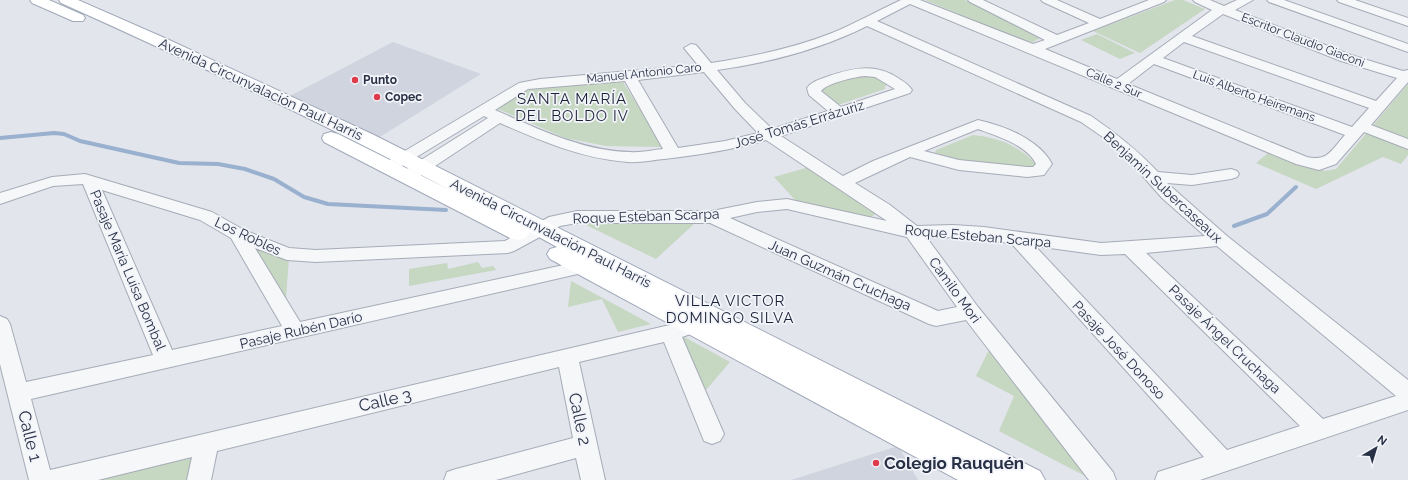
<svg xmlns="http://www.w3.org/2000/svg" width="1408" height="480" viewBox="0 0 1408 480" font-family="Raleway,sans-serif">
	<style>
		.built { fill: #d0d4de }
		.green { fill: #c6d7c2 }
		.lines { fill: none; stroke-linecap: round; stroke-linejoin: round }
		.stream { stroke: #99b1cf; stroke-width: 4 }
		.minor-casing { stroke: #a6abb7; stroke-width: 2 }
		.major-casing { stroke: #a0a9b9; stroke-width: 2 }
		.minor { fill: #f5f7f9; fill-rule: evenodd }
		.major { fill: #fff; fill-rule: evenodd }
		.poi-dot { fill: #dd3b4b; stroke: #f2f4f9; stroke-width: 1.5 }
		.labels { text-anchor: middle; stroke-width: 3.5; stroke-linejoin: round; paint-order: stroke }
		.far-street-label { font-size: 12px; fill: #283146; stroke: #f2f4f9 }
		.far-poi-label { font-size: 12px; font-weight: bold; fill: #283146; stroke: #f2f4f9; text-anchor: start }
		.street-label { font-size: 14px; fill: #283146; stroke: #f2f4f9 }
		.neighbourhood-label { font-size: 15px; letter-spacing: 1px; fill: #1a2237; stroke: #f2f4f9 }
		.near-street-label { font-size: 17px; fill: #283146; stroke: #f2f4f9 }
		.near-poi-label { font-size: 17px; font-weight: bold; fill: #283146; stroke: #f2f4f9; text-anchor: start }
	</style>
	<rect width="100%" height="100%" fill="#e2e5ec"/>
	<!-- built -->
	<g class="built">
		<path d="M393,42l88,32 -103,64 -90,-41z"/>
		<path d="M898,446l20,34h-127z"/>
	</g>
	<!-- green -->
	<g class="green">
		<path d="M925,0h40l77,37 -9,5 -12,-2z"/>
		<path d="M1175,0h8l22,9 -65,44 -47,-22z"/>
		<path d="M1097,34l38,19 -15,6 -39,-19z"/>
		<path d="M873,75l15,8 -3,4v2l-44,15h-5l-16,-14 3,-4 33,-10z"/>
		<path d="M621,79l43,68 -58,-1 -41,-8 -74,-32 31,-18z"/>
		<path d="M1408,84v57l-5,7 5,2v5l-7,9 -18,-7 -67,32 -60,-26 12,-10 57,18 11,-2z"/>
		<path d="M973,135c23,2 47,11 63,29l-9,5 -85,-10 -7,-5 1,-4z"/>
		<path d="M809,167l69,45 -7,5 -75,-16 -22,-24z"/>
		<path d="M695,223l-39,36 -72,-35z"/>
		<path d="M251,241l38,17 -3,40z"/>
		<path d="M478,262l4,6 11,-2 3,4 -87,16v-17l38,-6 1,6z"/>
		<path d="M571,281l80,43 -33,8 -16,-33 -34,8z"/>
		<path d="M679,334l51,28 -24,28z"/>
		<path d="M990,348l99,130 -90,-47 15,-35 -38,-20z"/>
		<path d="M194,455l-5,25h-98z"/>
	</g>
	<g class="lines">
		<!-- stream -->
		<g class="stream">
			<path d="M0,138l54,-5 10,1 16,7 99,22 39,1 27,5 29,10 30,18 24,7 118,6"/>
			<path d="M1234,226l33,-12 29,-27"/>
		</g>
		<!-- minor casing -->
		<g class="minor-casing">
			<g id="minor">
				<path d="M901,0h19l113,44 12,-4 -75,-38 -2,-2h15l74,35 32,-12 -46,-21 -2,-2h16l43,19 49,-19h17l-2,2 -119,47 72,30 95,-69 -17,-8 -2,-2h17l14,6 13,-6h16l-18,10 116,45 52,16 5,-1v12l-37,43 37,14v10l-44,-17 -28,32 -17,6 -23,-6 -386,-160 -33,17 214,95c25,17 46,34 67,56l34,3 39,-6 6,2 2,3 -2,3 -6,2 -39,6 -25,-2 60,53 181,144v30l-208,70h-45l3,-8 46,-15 -193,-214 -58,-6 -26,1 51,69 135,165 3,8h-27l-123,-160 -30,6 -7,-2 -219,-101h-133l-17,3 -46,25 -6,2 -192,9 -29,-2 -32,-12 45,74 282,-61 7,1 2,5 -2,5 -7,1 -551,126 19,71 641,-150 13,-6 7,3 3,5 -3,5 -29,10 42,97 -4,7 -8,3 -8,-3 -40,-99 -85,20 26,118h-24l-5,-22 -80,22h-52l3,-8 9,-3 117,-31 -14,-71 -342,84 -6,29h-24l5,-23 -94,23h-69l-29,-116v-48l7,3 3,5 16,58 127,-27 -70,-171 -30,2 -53,18v-11l52,-16 33,-3 127,38 32,18 45,18 27,2 189,-9 44,-24 28,-6h135l45,-9 30,-3 100,22 -121,-81c-33,10 -68,15 -102,19 -12,1 -24,4 -36,3 -45,-3 -87,-21 -128,-39l-86,57 -6,1 -6,-1 -2,-4 2,-4 86,-54 -4,-2 -89,54 -6,2 -6,-2 -2,-3 2,-3 136,-81 21,-4 158,-14 -14,-17 7,-4 5,1 15,18c40,-6 83,-15 121,-30 24,-10 45,-22 69,-33zM1223,14l118,47 56,17 -21,23 -184,-65zM867,26l214,96 29,20 16,15 36,41 43,38 -104,7 -117,-16 -31,-2 -36,1 -27,-21 -35,-22 55,-26 49,13 68,7 17,-2 8,-11c-13,-25 -48,-38 -74,-44l-105,41 -30,15 -62,-40 129,-43 2,-3c-3,-5 -9,-9 -14,-12 -23,-15 -45,-10 -69,-2 -8,3 -17,5 -22,12l2,7 19,16 -56,18 -27,-26 -28,-33c51,-7 104,-21 150,-44zM1184,42l185,66 -17,19 -189,-69zM1154,64l191,71c-13,14 -17,27 -38,22l-179,-73zM704,72l31,37 23,24 -33,8 -47,7 -40,-68zM865,76l10,1 20,12 -54,18 -20,-16c6,-8 34,-14 44,-15zM625,81l38,68c-11,1 -22,4 -33,3 -48,-1 -93,-24 -135,-42l33,-21zM978,129c19,7 49,16 58,35l-3,3h-6l-68,-7 -35,-9zM102,190l98,30 31,18 51,88 -110,24zM787,209l120,28 50,70 -19,4 -208,-93 27,-6zM1035,246l66,9 24,-1 175,172 -73,24zM1217,246l179,150 -73,23 -177,-166z"/>
				<path d="M1267,0h17l124,44v8l-139,-50z"/>
				<path d="M1337,0h18l53,18v8l-69,-24z"/>
			</g>
		</g>
		<!-- major casing -->
		<g class="major-casing">
			<g id="major">
				<path d="M30,0h19l34,15 2,3 -2,3h-10l-41,-18z"/>
				<path d="M59,0h19l89,39 207,96 666,336 5,9h-87l-408,-221 -3,-5 3,-5 7,-2 -29,-16 1,2 -3,5 -8,2 -8,-2 -186,-96 -2,-4 2,-4 7,-2 7,2 112,56c-127,-67 -258,-128 -389,-187z"/>
			</g>
		</g>
		<!-- minor -->
		<use href="#minor" class="minor"/>
		<!-- major -->
		<use href="#major" class="major"/>
	</g>
	<!-- markers -->
	<g class="poi-dot">
		<circle cx="355" cy="80" r="4"/>
		<circle cx="377" cy="97" r="4"/>
		<circle cx="876" cy="463" r="4"/>
	</g>
	<g class="labels">
		<!-- far-street labels -->
		<g class="far-street-label">
			<text transform="translate(1303 40) rotate(21)" y="4">Escritor Claudio Giaconi</text>
			<text transform="translate(644 73) rotate(-6)" y="4">Manuel Antonio Caro</text>
			<text transform="translate(1114 83) rotate(23)" y="4">Calle 2 Sur</text>
			<text transform="translate(1254 96) rotate(20)" y="4">Luis Alberto Heiremans</text>
		</g>
		<!-- far-poi labels -->
		<g class="far-poi-label">
			<text x="363" y="84">Punto</text>
			<text x="385" y="101">Copec</text>
		</g>
		<!-- street labels -->
		<g class="street-label">
			<text transform="translate(261 89) rotate(25)" y="5">Avenida Circunvalación Paul Harris</text>
			<text transform="translate(799 124) rotate(-17)" y="5">José Tomás Errázuriz</text>
			<text transform="translate(1163 187) rotate(43)" y="5">Benjamín Subercaseaux</text>
			<text transform="translate(646 216) rotate(-2)" y="5">Roque Esteban Scarpa</text>
			<text transform="translate(551 233) rotate(27)" y="5">Avenida Circunvalación Paul Harris</text>
			<text transform="translate(248 236) rotate(25)" y="5">Los Robles</text>
			<text transform="translate(978 236) rotate(5)" y="5">Roque Esteban Scarpa</text>
			<text transform="translate(128 270) rotate(67)" y="5">Pasaje María Luísa Bombal</text>
			<text transform="translate(840 275) rotate(24)" y="5">Juan Guzmán Cruchaga</text>
			<text transform="translate(955 290) rotate(54)" y="5">Camilo Mori</text>
			<text transform="translate(301 330) rotate(-13)" y="5">Pasaje Rubén Darío</text>
			<text transform="translate(1225 339) rotate(44)" y="5">Pasaje Ángel Cruchaga</text>
			<text transform="translate(1119 350) rotate(47)" y="5">Pasaje José Donoso</text>
		</g>
		<!-- neighbourhood labels -->
		<g class="neighbourhood-label">
			<text x="572" y="104">SANTA MARÍA<tspan x="572" dy="17">DEL BOLDO IV</tspan></text>
			<text x="730" y="306">VILLA VICTOR<tspan x="730" dy="17">DOMINGO SILVA</tspan></text>
		</g>
		<!-- near-street labels -->
		<g class="near-street-label">
			<text transform="translate(385 400) rotate(-13)" y="6">Calle 3</text>
			<text transform="translate(580 419) rotate(78)" y="6">Calle 2</text>
			<text transform="translate(30 436) rotate(76)" y="6">Calle 1</text>
		</g>
		<!-- near-poi labels -->
		<g class="near-poi-label">
			<text x="884" y="469">Colegio Rauquén</text>
		</g>
	</g>
	<!-- north arrow -->
	<g transform="translate(1376 448) rotate(38)" stroke="#f2f4f9" stroke-width="3" paint-order="stroke">
	<path d="M0-3L7 15L0 10L-7 15Z" fill="#283146"/>
	<text y="-6" font-size="11" font-weight="bold" text-anchor="middle" fill="#283146">N</text>
	</g>
</svg>
